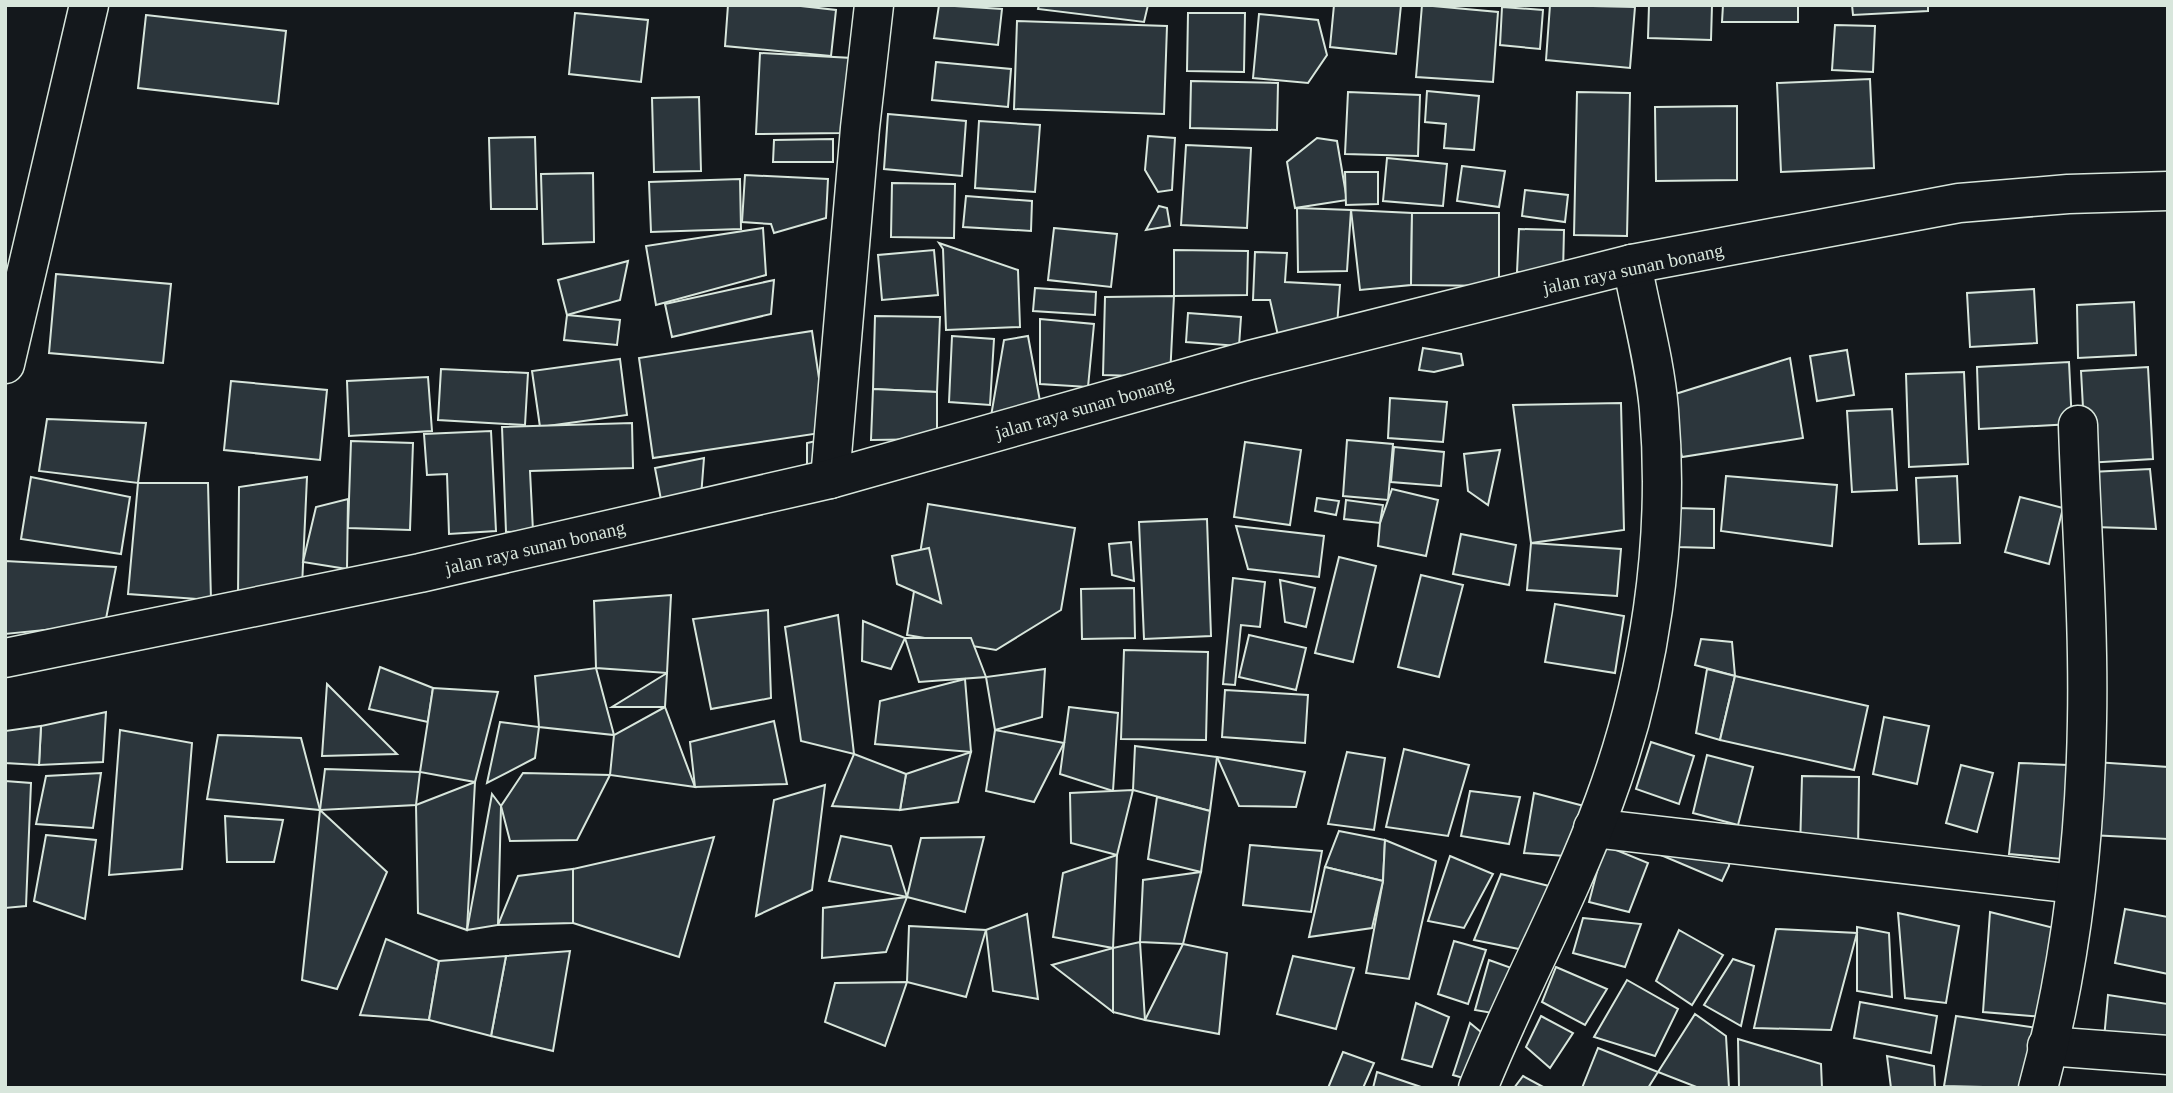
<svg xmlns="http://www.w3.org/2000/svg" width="2173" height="1093" viewBox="0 0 2173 1093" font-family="Georgia,serif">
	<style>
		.building { fill: #2c363c; stroke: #d8e6dc; stroke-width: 2 }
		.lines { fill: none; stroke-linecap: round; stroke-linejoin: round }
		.minor-casing { stroke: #d8e6dc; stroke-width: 41 }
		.major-casing { stroke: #d8e6dc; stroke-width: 41 }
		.minor { stroke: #14181c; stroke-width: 38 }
		.major { stroke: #14181c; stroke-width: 38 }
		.labels { text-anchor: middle; stroke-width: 5; stroke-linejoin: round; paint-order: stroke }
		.street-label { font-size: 19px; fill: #d8e6dc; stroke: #14181c }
	</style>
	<rect width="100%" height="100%" fill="#14181c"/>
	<!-- building -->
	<g class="building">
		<path d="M728,5h64l44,5 -5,46 -106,-10z"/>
		<path d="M939,5l63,4 -4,36 -64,-7z"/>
		<path d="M1039,5h109l-4,17 -106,-13z"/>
		<path d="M1334,5h67l-5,49 -66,-7z"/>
		<path d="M1422,5l76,7 -5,70 -77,-5z"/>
		<path d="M1550,5l85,2 -5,61 -84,-8z"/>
		<path d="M1649,5h63l-1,35 -63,-2z"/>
		<path d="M1723,5h75v17h-76z"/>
		<path d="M1852,5h76v6l-75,4z"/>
		<path d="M1502,7l41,3 -3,39 -40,-4z"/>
		<path d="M575,13l73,7 -7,62 -72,-8z"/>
		<path d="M1188,13h57l-1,59 -57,-1z"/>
		<path d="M1259,14l59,6 9,35 -19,28 -55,-5z"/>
		<path d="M146,15l140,16 -8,73 -140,-16z"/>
		<path d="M1017,21l150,5 -3,88 -150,-5z"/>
		<path d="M1835,25l40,1 -2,46 -41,-2z"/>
		<path d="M760,53l92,5 -11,75 -85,1z"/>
		<path d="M936,62l75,7 -3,38 -76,-7z"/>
		<path d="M1870,79l4,89 -93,4 -4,-89z"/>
		<path d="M1191,81l87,2 -1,47 -87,-2z"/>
		<path d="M1427,91l52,5 -5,54 -30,-2 2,-24 -21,-2z"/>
		<path d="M1348,92l72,3 -2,61 -73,-2z"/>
		<path d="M1577,92l53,1 -3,143 -53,-1z"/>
		<path d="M699,97l2,74 -47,1 -2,-74z"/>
		<path d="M1737,106v74l-81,1 -1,-74z"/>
		<path d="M888,114l78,7 -4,55 -78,-7z"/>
		<path d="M979,121l61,4 -5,67 -60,-4z"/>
		<path d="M1148,136l27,2 -3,52 -14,2 -13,-22z"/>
		<path d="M535,137l2,72h-46l-2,-71z"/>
		<path d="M1317,138l20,3 10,59 -52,8 -8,-46z"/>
		<path d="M833,139v23h-60l1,-22z"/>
		<path d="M1186,145l65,3 -4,80 -66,-3z"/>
		<path d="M1387,158l60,6 -4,42 -60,-5z"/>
		<path d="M1462,166l43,5 -6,36 -42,-6z"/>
		<path d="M1345,172h33v32l-32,1z"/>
		<path d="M593,173l1,69 -51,2 -2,-70z"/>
		<path d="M745,175l83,4 -2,39 -52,15 -3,-9 -29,-2z"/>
		<path d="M740,179l1,50 -90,3 -2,-50z"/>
		<path d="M892,183l63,1 -1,54 -63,-1z"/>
		<path d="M1525,190l43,5 -3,27 -43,-6z"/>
		<path d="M966,196l66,5 -1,30 -68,-4z"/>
		<path d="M1159,206l8,2 3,18 -24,4z"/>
		<path d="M1297,208l54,2 -4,61 -49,1z"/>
		<path d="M1351,210l61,3 -1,72 -51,5z"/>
		<path d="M1412,213h87v73l-88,-1z"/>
		<path d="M763,228l3,47 -110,30 -10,-59z"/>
		<path d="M1054,228l63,6 -6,53 -63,-7z"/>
		<path d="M1519,229l45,1 -1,43 -46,-1z"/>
		<path d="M939,243l79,27 2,57 -74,3 -3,-81z"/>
		<path d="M934,250l4,45 -56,5 -4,-45z"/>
		<path d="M1174,250l74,1 -1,44 -73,1z"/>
		<path d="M1255,252l32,1 -2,29 55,3 -3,41 -58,14 -9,-40h-17z"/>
		<path d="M628,261l-8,39 -53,15 -9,-35z"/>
		<path d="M56,274l115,10 -8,79 -114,-10z"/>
		<path d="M774,280l-3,34 -99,23 -7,-33z"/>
		<path d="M1035,288l61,4 -1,23 -62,-4z"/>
		<path d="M2034,289l3,54 -67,4 -3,-54z"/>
		<path d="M1174,296l-4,81 -67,-2 2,-78z"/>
		<path d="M2134,302l2,53 -58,3 -1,-53z"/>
		<path d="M1188,313l53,4 -2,29 -53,-4z"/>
		<path d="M567,315l53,5 -3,25 -53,-5z"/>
		<path d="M875,316l65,1 -3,75 -64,-3z"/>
		<path d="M1040,319l54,5 -6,63 -48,-3z"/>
		<path d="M812,331l15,101 -174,26 -14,-100z"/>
		<path d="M952,336l42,3 -4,66 -41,-3z"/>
		<path d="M1028,336l14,76 -52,10 14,-82z"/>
		<path d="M1423,348l38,6 2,11 -29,7 -15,-2z"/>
		<path d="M1847,350l7,45 -37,6 -7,-45z"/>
		<path d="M1790,358l13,80 -121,19 -13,-61z"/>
		<path d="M620,359l7,56 -87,12 -8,-56z"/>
		<path d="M2069,362l3,62 -93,5 -2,-62z"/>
		<path d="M2148,367l5,92 -67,4 -5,-92z"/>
		<path d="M441,369l87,4 -3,52 -87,-5z"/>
		<path d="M1964,372l4,92 -59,3 -3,-93z"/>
		<path d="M428,377l4,54 -83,5 -2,-55z"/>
		<path d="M231,381l96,9 -7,70 -96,-10z"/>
		<path d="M873,389l64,3v47l-66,1z"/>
		<path d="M1390,398l57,4 -4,40 -55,-4z"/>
		<path d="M1621,403l3,127 -93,13 -18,-138z"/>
		<path d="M1892,409l5,81 -45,2 -5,-81z"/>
		<path d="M47,419l99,4 -8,60 -99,-12z"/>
		<path d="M632,423l1,45 -103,3 3,60 -27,1 -4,-105z"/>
		<path d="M491,431l5,100 -47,3 -2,-60 -20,1 -3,-41z"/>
		<path d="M825,439l-18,38v-34z"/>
		<path d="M1347,440l46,4 -5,56 -45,-4z"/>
		<path d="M351,441l62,2 -3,87 -62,-2z"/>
		<path d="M1245,442l56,8 -11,75 -56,-8z"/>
		<path d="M1394,447l50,5 -3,34 -50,-4z"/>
		<path d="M1500,450l-12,55 -20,-14 -4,-37z"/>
		<path d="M704,458l-3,39 -39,8 -7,-37z"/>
		<path d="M2150,469l6,60 -62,-2 -3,-55z"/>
		<path d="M1726,476l111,9 -5,61 -111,-15z"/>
		<path d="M1957,476l3,67 -41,1 -3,-66z"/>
		<path d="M31,477l99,20 -9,57 -100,-15z"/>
		<path d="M307,477l-5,110 -64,10 1,-110z"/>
		<path d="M138,483h70l3,117 -83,-6z"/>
		<path d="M1392,489l46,11 -12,56 -48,-10 2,-23z"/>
		<path d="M2020,497l43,11 -14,56 -44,-12z"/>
		<path d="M1317,498l22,3 -3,14 -21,-4z"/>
		<path d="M348,499l-1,70 -44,-7 13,-55z"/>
		<path d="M1346,500l37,5 -3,18 -36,-4z"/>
		<path d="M928,504l147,24 -14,82 -65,40 -89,-15z"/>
		<path d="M1677,508l37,1v39l-38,-1z"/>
		<path d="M1207,519l4,117 -67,3 -5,-117z"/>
		<path d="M1236,526l88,10 -5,41 -71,-8z"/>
		<path d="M1461,534l55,11 -7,40 -56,-11z"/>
		<path d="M1131,542l3,39 -22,-6 -3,-31z"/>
		<path d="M1531,543l90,6 -4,47 -90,-6z"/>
		<path d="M929,548l12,55 -44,-19 -5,-28z"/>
		<path d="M1339,557l37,9 -23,96 -38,-9z"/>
		<path d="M5,561l111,6 -11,57 -100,10z"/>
		<path d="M1421,575l42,10 -24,92 -41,-10z"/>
		<path d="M1233,578l32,4 -5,45 -19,-2 -6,60 -12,-1z"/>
		<path d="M1280,580l35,8 -9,39 -21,-5z"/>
		<path d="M1134,588l1,50 -53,1 -1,-50z"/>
		<path d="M671,595l-4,78 -71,-5 -2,-67z"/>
		<path d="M1555,604l69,12 -9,57 -70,-11z"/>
		<path d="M768,610l3,88 -60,11 -18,-90z"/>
		<path d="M838,615l16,139 -53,-13 -16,-114z"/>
		<path d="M863,621l42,17 -14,31 -29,-8z"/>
		<path d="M1249,635l57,13 -10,42 -57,-13z"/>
		<path d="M905,638h66l15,39 -67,5z"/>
		<path d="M1701,639l31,3 3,34 -40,-11z"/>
		<path d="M1124,650l84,2 -2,88 -85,-1z"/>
		<path d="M380,667l53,21 -5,34 -59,-13z"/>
		<path d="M596,668l18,67 -75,-8 -4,-51z"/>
		<path d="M1045,669l-3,48 -47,13 -9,-53z"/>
		<path d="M1707,669l28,7 -15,64 -24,-7z"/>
		<path d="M667,673l-2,34h-53z"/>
		<path d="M1735,676l133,30 -14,64 -134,-30z"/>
		<path d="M965,679l6,73 -96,-8 5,-43z"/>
		<path d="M327,684l70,70 -75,2z"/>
		<path d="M433,688l65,4 -23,90 -55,-10z"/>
		<path d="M1225,690l83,5 -3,48 -83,-6z"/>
		<path d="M665,707l30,80 -85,-12 4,-40z"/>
		<path d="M1069,707l49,6 -5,78 -53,-17z"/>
		<path d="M106,712l-3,50 -64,3 2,-39z"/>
		<path d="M1884,717l45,9 -12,58 -44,-10z"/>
		<path d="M774,721l13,63 -92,3 -5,-45z"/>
		<path d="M500,722l39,5 -4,31 -48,25z"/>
		<path d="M41,726l-2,39 -34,-2v-32z"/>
		<path d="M120,730l72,13 -10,126 -73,6z"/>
		<path d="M995,730l69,13 -30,59 -48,-11z"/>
		<path d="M218,735l83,3 19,72 -113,-11z"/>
		<path d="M1651,742l43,14 -15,48 -43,-15z"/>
		<path d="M1135,746l82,11 -7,54 -77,-21z"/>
		<path d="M1404,749l65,16 -21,71 -62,-9z"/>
		<path d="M971,752l-13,50 -58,8 6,-36z"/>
		<path d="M1347,752l38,6 -11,72 -46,-6z"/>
		<path d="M854,754l52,20 -6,36 -68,-4z"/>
		<path d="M1707,755l46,12 -15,58 -45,-12z"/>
		<path d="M1217,757l88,15 -9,35 -57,-1z"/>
		<path d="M2095,762l73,5v72l-78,-4z"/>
		<path d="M2019,763l49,2 -6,94 -53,-5z"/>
		<path d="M1961,765l32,8 -16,59 -31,-9z"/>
		<path d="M325,769l95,3 -4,33 -96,5z"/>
		<path d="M101,773l-8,55 -57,-4 10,-48z"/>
		<path d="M523,773l87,2 -33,65 -67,1 -9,-35z"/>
		<path d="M1802,776l57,1 -1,75 -58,-2z"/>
		<path d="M5,781l26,2 -5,123 -21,2z"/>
		<path d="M475,782l-8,148 -49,-17 -2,-108z"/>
		<path d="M825,785l-13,105 -56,26 18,-116z"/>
		<path d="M1133,790l-16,65 -46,-12 -1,-50z"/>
		<path d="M1470,791l50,6 -11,47 -48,-8z"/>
		<path d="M1534,793l50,13 -19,50 -41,-3z"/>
		<path d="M492,794l9,12 -3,119 -31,5z"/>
		<path d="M1157,797l53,14 -9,61 -53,-13z"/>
		<path d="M320,810l67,62 -50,117 -35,-9z"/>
		<path d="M225,816l58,4 -9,42h-47z"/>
		<path d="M1339,831l46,9 -2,41 -58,-14z"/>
		<path d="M46,835l50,5 -11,79 -51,-18z"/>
		<path d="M841,836l50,10 16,51 -78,-16z"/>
		<path d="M714,837l-35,120 -106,-34v-54z"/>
		<path d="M984,837l-19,75 -58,-15 14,-59z"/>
		<path d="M1385,840l51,21 -27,118 -43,-6 17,-92z"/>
		<path d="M1250,845l72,6 -11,61 -68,-7z"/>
		<path d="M1604,845l44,18 -19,49 -40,-10z"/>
		<path d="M1642,847l88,8 -1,11 -7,15z"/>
		<path d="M1117,855l-4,93 -60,-11 10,-64z"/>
		<path d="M1450,856l43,18 -29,54 -36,-7z"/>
		<path d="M1325,867l58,14 -11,47 -63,9z"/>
		<path d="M573,869v54l-75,2 20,-49z"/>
		<path d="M1201,872l-18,72 -43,-2 3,-62z"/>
		<path d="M1501,874l52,13 -29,63 -50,-10z"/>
		<path d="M907,897l-21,55 -64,6 1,-50z"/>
		<path d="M2125,909l43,8v57l-53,-11z"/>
		<path d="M1990,912l68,17 -15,88 -60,-5z"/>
		<path d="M1898,913l61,13 -13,77 -41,-5z"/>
		<path d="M1027,914l11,85 -45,-8 -7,-61z"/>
		<path d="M1583,918l58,6 -16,43 -52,-14z"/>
		<path d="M909,926l77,4 -20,67 -59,-15z"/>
		<path d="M1857,927l32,6 3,64 -35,-6z"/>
		<path d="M1776,929l81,4 -26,97 -77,-2z"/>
		<path d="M1679,930l44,25 -31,50 -36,-24z"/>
		<path d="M386,939l53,22 -10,59 -69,-5z"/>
		<path d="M1454,941l32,9 -18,54 -30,-10z"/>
		<path d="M1140,942l5,78 -32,-8v-64z"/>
		<path d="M1183,944l44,9 -8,81 -74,-14z"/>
		<path d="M1113,948v64l-61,-47z"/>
		<path d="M570,951l-17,100 -62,-15 15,-80z"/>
		<path d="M506,956l-15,80 -62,-16 10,-59z"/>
		<path d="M1293,956l61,12 -18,61 -59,-15z"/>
		<path d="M1733,959l21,7 -13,60 -37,-21z"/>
		<path d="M1489,960l28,10 -19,44 -23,-4z"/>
		<path d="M1556,967l51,22 -22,36 -43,-23z"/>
		<path d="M1627,980l51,29 -23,47 -61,-19z"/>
		<path d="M907,982l-22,64 -60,-24 10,-39z"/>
		<path d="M2108,995l60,9v40l-64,-5z"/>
		<path d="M1860,1002l77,14 -6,37 -77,-15z"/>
		<path d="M1416,1003l33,14 -17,50 -30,-8z"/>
		<path d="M1695,1014l31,22 3,52h-30l-41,-16z"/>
		<path d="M1541,1016l32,17 -23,35 -24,-21z"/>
		<path d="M1956,1016l82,12 -15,60 -79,-2z"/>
		<path d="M1470,1023l17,14 -17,43 -17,-5z"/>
		<path d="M1738,1039l83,25 1,24h-83z"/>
		<path d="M1598,1048l60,24 -10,16h-66z"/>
		<path d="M1343,1052l31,11 -11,25h-35z"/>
		<path d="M1887,1056l47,10 1,22h-44z"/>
		<path d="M1377,1072l47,16h-51z"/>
		<path d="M1523,1076l22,12h-31z"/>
	</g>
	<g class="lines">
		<!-- minor casing -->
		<g class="minor-casing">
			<g id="minor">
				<path d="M5,364l84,-359"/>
				<path d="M830,479l30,-351 14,-123"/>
				<path d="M1593,828l482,56"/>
				<path d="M2047,1046l121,9"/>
				<path d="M1478,1088c39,-97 90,-189 126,-286 46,-124 66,-260 55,-392 -4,-48 -18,-98 -27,-146"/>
				<path d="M2038,1088c32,-118 47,-244 49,-367 2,-98 -6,-198 -9,-296"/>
			</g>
		</g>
		<!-- major casing -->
		<g class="major-casing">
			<path id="major" d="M5,658l415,-85 410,-94 420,-119 382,-96 327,-61 109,-9 100,-3"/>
		</g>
		<!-- minor -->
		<use href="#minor" class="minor"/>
		<!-- major -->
		<use href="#major" class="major"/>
	</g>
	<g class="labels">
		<!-- street labels -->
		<g class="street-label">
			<text transform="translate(1633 268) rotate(-12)" y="7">jalan raya sunan bonang</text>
			<text transform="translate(1084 407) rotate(-16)" y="7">jalan raya sunan bonang</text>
			<text transform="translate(535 547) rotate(-13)" y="7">jalan raya sunan bonang</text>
		</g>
	</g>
	<!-- border -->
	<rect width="2173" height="1093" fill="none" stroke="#d8e6dc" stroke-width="14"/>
</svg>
